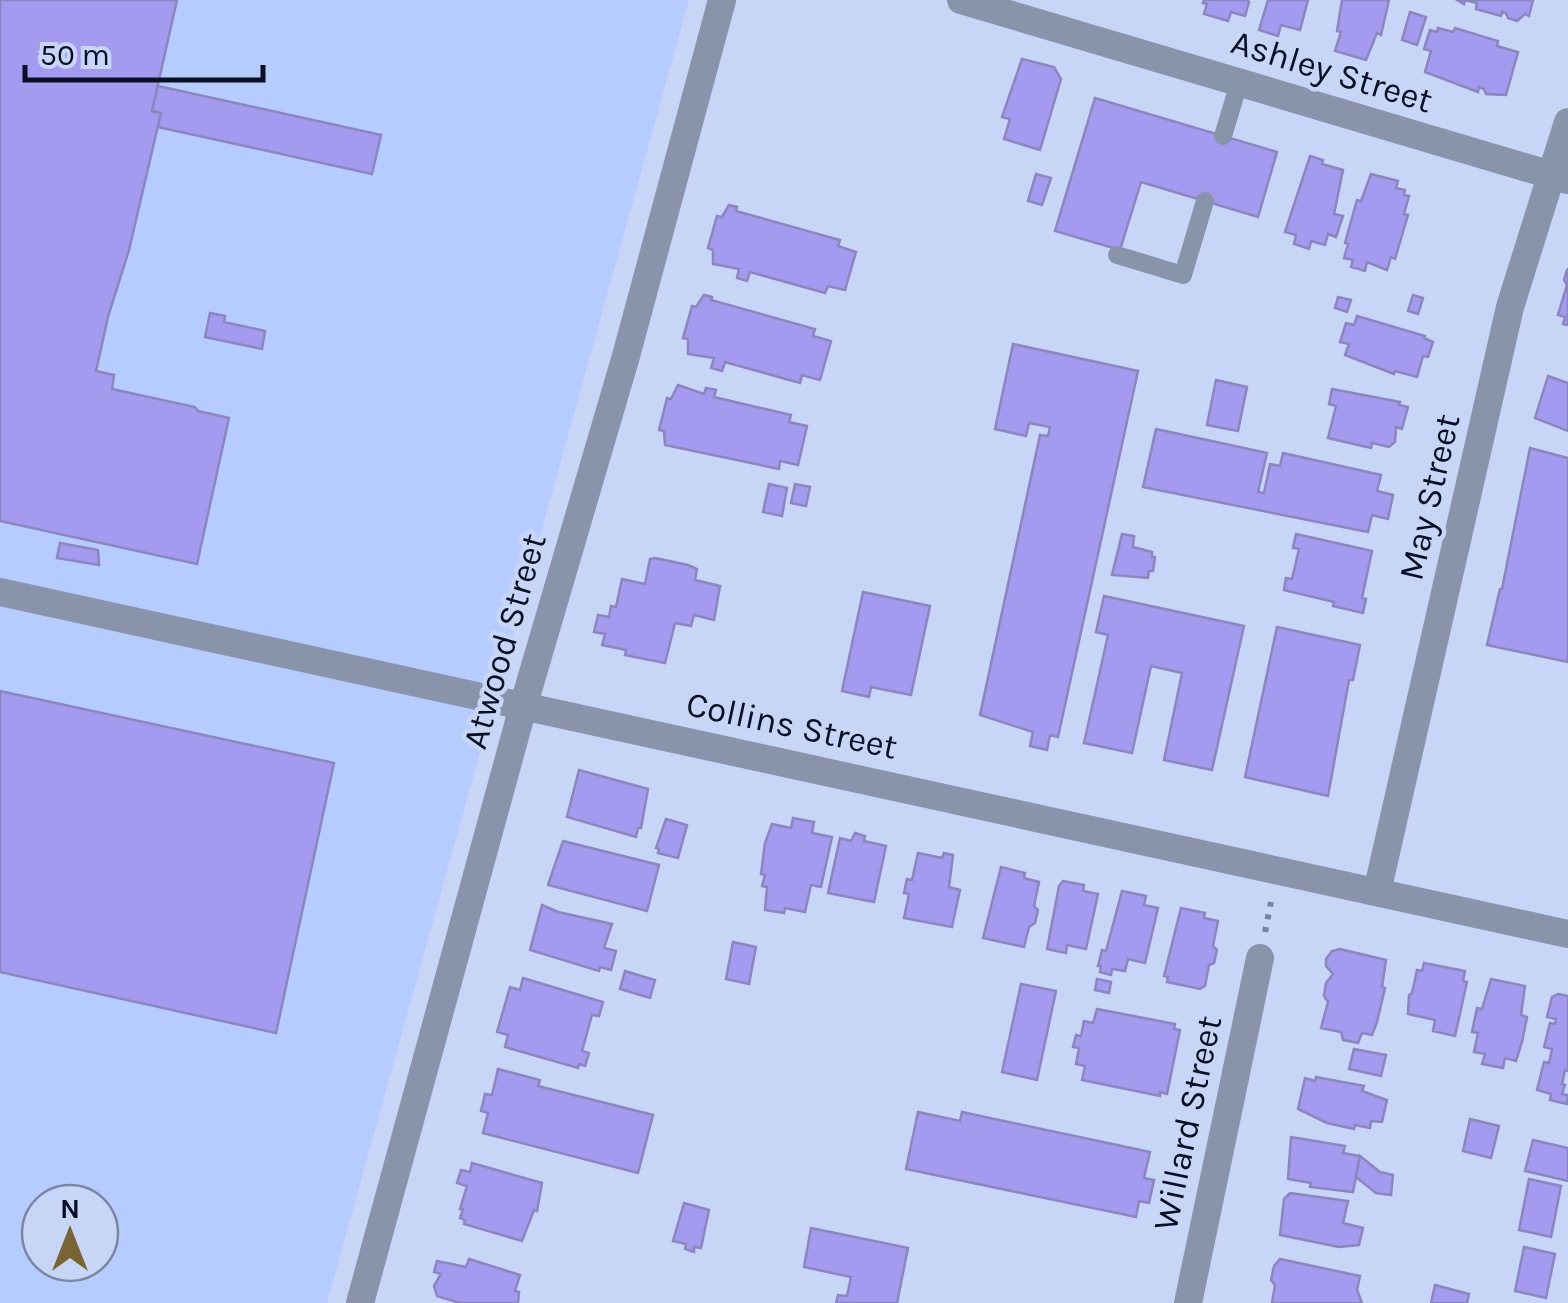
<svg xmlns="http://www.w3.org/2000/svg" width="1568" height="1303" viewBox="0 0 1568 1303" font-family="Karla,sans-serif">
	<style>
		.built { fill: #b7ccfe; fill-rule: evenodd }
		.building { fill: #a49bf0; stroke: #8b86be; stroke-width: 2.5 }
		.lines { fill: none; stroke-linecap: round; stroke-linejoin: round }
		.path { stroke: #77829e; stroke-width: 6; stroke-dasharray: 5 8; stroke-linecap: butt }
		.service { stroke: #8993aa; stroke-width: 18 }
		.minor { stroke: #8993aa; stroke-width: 28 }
		.tertiary { stroke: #8993aa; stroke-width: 28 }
		.labels { text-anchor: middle; stroke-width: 9; stroke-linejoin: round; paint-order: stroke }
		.street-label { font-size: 35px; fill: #091023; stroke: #c7d5f7 }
	</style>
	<rect width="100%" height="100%" fill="#c7d5f7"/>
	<!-- built -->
	<path class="built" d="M0,0h689l-362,1303h-327zM40,1203h60v60h-60z"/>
	<!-- building -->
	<g class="building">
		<path d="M0,0h177l-25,111 9,2 -32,137 -21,67 -12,54 18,4 -2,14 83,18 3,4 31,7 -32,146 -197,-43z"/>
		<path d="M1204,0h43l2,2 -4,14 -14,-4 -3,9 -24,-7 3,-10 -4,-1z"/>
		<path d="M1268,0h40l-8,30 -19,-5 -3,11 -19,-6z"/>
		<path d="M1342,0h47l-8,35 -4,-2 -11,27 -31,-9 6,-19 -4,-1z"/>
		<path d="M1457,0h76l-4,16 -4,-2 -8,7 -9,-3 -2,-5 -4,-1 -1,4 -25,-7 1,-6 -12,-3 -1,4z"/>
		<path d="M1410,12l16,5 -9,28 -15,-5z"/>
		<path d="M1438,28l15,4 2,-4 43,13 -1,5 21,6 -12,43 -20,-1 -2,-5 -5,-2 -1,5 -53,-20 6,-21 -7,-2 6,-19 7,2z"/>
		<path d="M1022,59l32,8 7,12 -21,71 -36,-11 6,-20 -8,-2z"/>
		<path d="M158,86l223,49 -9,39 -214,-47 3,-14 -9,-2z"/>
		<path d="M1095,98l182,54 -19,65 -117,-35 -21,68 -65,-19z"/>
		<path d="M1310,156l13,4 -1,4 21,6 -9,44 9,2 -7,21 -8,-3 -3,11 -14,-4 -2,8 -15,-5 2,-9 -11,-3z"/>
		<path d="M1036,174l15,4 -9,27 -14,-4z"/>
		<path d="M1371,174l27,7 -2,7 9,2 -1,5 5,1 -5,18 4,1 -13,44 -4,-2 -4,13 -20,-8 -2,9 -14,-4 2,-7 -9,-2 4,-14 -3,-1 12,-43 4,1z"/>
		<path d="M729,205l8,2 -1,4 104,29 -2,6 18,6 -11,38 -17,-4 -3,7 -75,-21 -3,9 -10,-3 2,-9 -26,-5v-14l-5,-2 9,-32 5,1z"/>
		<path d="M1567,270l1,-1v56l-5,-1 2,-7 -7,-2 9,-30 -3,-5z"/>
		<path d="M704,295l8,2 -1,3 104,29 -2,7 18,5 -11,39 -18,-5 -2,8 -75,-21 -3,9 -11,-3 3,-10 -26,-4v-15l-5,-1 9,-32 4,1z"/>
		<path d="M1413,295l10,3 -5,16 -10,-3z"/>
		<path d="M1338,297l13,3 -4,12 -12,-4z"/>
		<path d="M210,313l15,3 -1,6 41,9 -3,18 -57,-12z"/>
		<path d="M1357,316l68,20 -1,2 9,4 -5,15 -5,-1 -6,21 -22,-6 -1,3 -49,-19 4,-11 -9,-2 6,-19 8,2z"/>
		<path d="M1013,344l125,27 -80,366 -8,-2 -3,15 -17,-4 3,-14 -53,-17 60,-280 8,1 2,-9 -21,-4 -3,13 -31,-7z"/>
		<path d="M1548,376l20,7v48l-33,-13z"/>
		<path d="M1216,380l31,7 -9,44 -31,-6z"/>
		<path d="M678,385l26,9 2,-6 10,2 -2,7 77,18 -2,7 18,4 -9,39 -18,-4 -1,8 -114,-24 -1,-14 -5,-1 8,-32 4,1z"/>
		<path d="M1332,389l68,13 -1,3 9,2 -6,22 -6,-2 -1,15 -6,5 -17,-4 -1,5 -43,-10 8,-32 -7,-2z"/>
		<path d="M1156,429l111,24 -9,39 6,1 6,-29 10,2 3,-13 98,22 -4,16 16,4 -5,24 -16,-4 -4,17 -225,-45z"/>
		<path d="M1530,448l38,10v204l-81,-17 13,-56h2z"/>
		<path d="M769,484l18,4 -5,28 -19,-4z"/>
		<path d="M795,484l15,3 -4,19 -15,-3z"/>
		<path d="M1122,534l12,2 -1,11 19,5v5h3l-2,14h-4l-1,7 -36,-3z"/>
		<path d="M1296,534l76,17 -10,47 4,1 -3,14 -30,-7 1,-4 -50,-12 2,-12 6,1 7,-30 -6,-1z"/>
		<path d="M60,543l38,7 1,15 -42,-7z"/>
		<path d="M655,558l33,7 9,4 -2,11 25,6 -6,34 -20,-5 -3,11 -16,-3 -10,40 -40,-8 1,-5 -24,-5 3,-11 -11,-2 4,-17 11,2 2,-11 5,1 6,-28 23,5 5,-25z"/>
		<path d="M863,592l67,14 -19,89 -40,-8 -2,10 -27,-6z"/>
		<path d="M1104,596l140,30 -32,144 -48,-10 18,-87 -31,-7 -19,87 -48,-10 24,-108 -12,-3z"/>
		<path d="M1277,627l83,18 -7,35h-4l-21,116 -83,-19z"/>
		<path d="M0,691l334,72 -58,270 -276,-61z"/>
		<path d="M579,770l69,19 -7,39h-3l-2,9 -69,-20z"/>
		<path d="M793,818l21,4 -2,11 20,4 -11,50 -10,-2 -6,27 -20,-4 -1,5 -19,-3 2,-23 -5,-1 3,-11 -4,-1 4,-31 7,-19 19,4z"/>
		<path d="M666,819l21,6 -9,33 -20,-5 1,-4 -3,-1z"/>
		<path d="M855,833l10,3 -1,5 22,5 -12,56 -46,-9 12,-55 11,3z"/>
		<path d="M563,841l96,24 -12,46 -99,-26z"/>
		<path d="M918,853l24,5 2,-5 9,2 -4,32 11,3 -8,37 -48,-9 5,-24 -5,-1 3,-14 5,1z"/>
		<path d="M1001,867l24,6 -1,5 15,4 -5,24 4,4 -3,13 -6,4 -5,20 -41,-9z"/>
		<path d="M1063,881l21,4 -1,6 15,3 -12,55 -19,-4 -1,8 -19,-4 12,-63z"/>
		<path d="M1122,891l24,5 -2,9 14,3 -13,55 -17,-4 -3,12 -13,-2 -1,6 -11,-3 1,-6h-3l4,-16 4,1z"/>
		<path d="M542,905l16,7 54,12 -8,24 12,3 -5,19 -11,-3 -1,4 -69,-21z"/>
		<path d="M1181,908l24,5 -1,5 14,3 -5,25 4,4 -3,13 -5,2 -4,21 -5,3 -33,-7 1,-5 -4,-1z"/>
		<path d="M733,942l23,5 -7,37 -23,-5z"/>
		<path d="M1340,949l46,11 -4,27 3,1 -8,34 -5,13 -10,-2 -4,10 -15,-3 -2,-8 -20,-4 7,-26 -4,-6 2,-13 7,-9 -7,-8v-7l6,-8z"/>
		<path d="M1424,963l41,8 -2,10 4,1 -12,54 -22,-5 2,-11 -27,-6 1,-19 3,-2 5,-23 5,1z"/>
		<path d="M625,971l30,9 -5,18 -30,-9z"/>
		<path d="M523,978l80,24 -4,14 -7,-1 -10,36 7,2 -4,13 -6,-2 -1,4 -73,-21 3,-12 -11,-3 13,-45 10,3z"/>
		<path d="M1097,979l14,3 -2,11 -14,-3z"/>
		<path d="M1491,979l34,7 -4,29 6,2 -5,25 -6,19 -11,-3 -2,10 -21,-4 3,-10 -11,-2 4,-19 -6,-1 5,-24 5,1z"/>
		<path d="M1021,984l35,7 -19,89 -35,-8z"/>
		<path d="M1558,994l10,2v75l-3,-1 -3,14 3,1 -3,9 6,1 -1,9 -17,-4 1,-6 -14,-4 7,-28 5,1 3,-14 -8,-2 6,-24 5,1 1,-5 -9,-2 5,-20z"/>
		<path d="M1097,1009l78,15 -1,5 6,1 -13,64 -7,-2v4l-78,-16 3,-14 -9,-2 3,-16 -6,-1 3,-12 5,1 3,-15 9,2z"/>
		<path d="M1354,1049l32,6 -5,21 -32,-7z"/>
		<path d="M498,1069l42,11 -2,6 115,29 -15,58 -155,-40 5,-20 -7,-2 4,-17 7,1z"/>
		<path d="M1316,1077l48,9 -2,5 25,9 -5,22 -11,-1 -1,7 -15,-3 -1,4 -27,-6 -29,-14 7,-31 10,3z"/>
		<path d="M918,1112l42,9 2,-9 188,40 -6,26 10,2 -5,23 -10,-2 -3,16 -230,-48z"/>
		<path d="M1470,1119l29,7 -8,32 -28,-7z"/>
		<path d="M1291,1137l54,9 -2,7 17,3 -7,36 -43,-5 1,-4 -23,-4z"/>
		<path d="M1533,1140l35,8v33l-43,-10z"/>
		<path d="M1360,1156l20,16 13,3 -2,20 -15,-2 -20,-16z"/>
		<path d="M472,1163l70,20 -5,28 -3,-1 -12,31 -58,-17 1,-4 -5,-2 3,-9h-3l7,-23 -10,-3 4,-13 9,2z"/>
		<path d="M1529,1179l32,7 -10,51 -32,-7z"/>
		<path d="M1290,1193l58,8 -5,22 20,5 -4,17 -20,2 -59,-12 4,-36z"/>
		<path d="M684,1203l25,7 -8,38 -7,-1v5l-9,-3 1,-5 -13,-3z"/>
		<path d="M811,1228l97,20 -11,55h-61l2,-8 9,1 4,-19 -47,-10z"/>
		<path d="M1524,1247l31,7 -9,44 -31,-7z"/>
		<path d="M469,1259l51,16 -5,16 4,1 -1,11h-58l-23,-7 -3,-10 7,-12 -7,-2 3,-11 29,6z"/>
		<path d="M1280,1259l80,17 -3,14 5,13h-90l3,-18 -4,-5 3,-14z"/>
		<path d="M1435,1285l34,9 -2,9h-36z"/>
	</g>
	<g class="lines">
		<!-- path -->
		<path class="path" d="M1265,932l6,-30"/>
		<!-- service -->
		<g class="service">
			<path d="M1223,136l16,-53"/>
			<path d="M1117,255l66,20 22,-74"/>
		</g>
		<!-- minor -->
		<g class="minor">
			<path d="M961,0l607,180"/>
			<path d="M1377,892l133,-585 58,-185"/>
			<path d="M360,1303l163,-596 103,-351 96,-356"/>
			<path d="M1188,1303l72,-345"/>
		</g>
		<!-- tertiary -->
		<path class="tertiary" d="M0,592l1568,342"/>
	</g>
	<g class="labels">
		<!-- street labels -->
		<g class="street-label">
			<text transform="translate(1332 71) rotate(17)" y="12">Ashley Street</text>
			<text transform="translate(1429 497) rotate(-77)" y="12">May Street</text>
			<text transform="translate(504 641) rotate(-74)" y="12">Atwood Street</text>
			<text transform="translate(792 725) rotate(12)" y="12">Collins Street</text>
			<text transform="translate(1187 1123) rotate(-78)" y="12">Willard Street</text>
		</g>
	</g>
	<!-- north arrow -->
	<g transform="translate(70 1233)"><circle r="48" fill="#c7d5f7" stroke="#7b86a2" stroke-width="2.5"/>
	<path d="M0-8L18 38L0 25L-18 38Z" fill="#796534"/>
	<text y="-15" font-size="28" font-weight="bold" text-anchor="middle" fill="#091023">N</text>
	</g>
	<!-- scale -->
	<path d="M25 65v15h238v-15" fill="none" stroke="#091023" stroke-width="5"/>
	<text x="40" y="65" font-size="30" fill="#091023" stroke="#c7d5f7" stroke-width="8" paint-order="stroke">50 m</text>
</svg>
